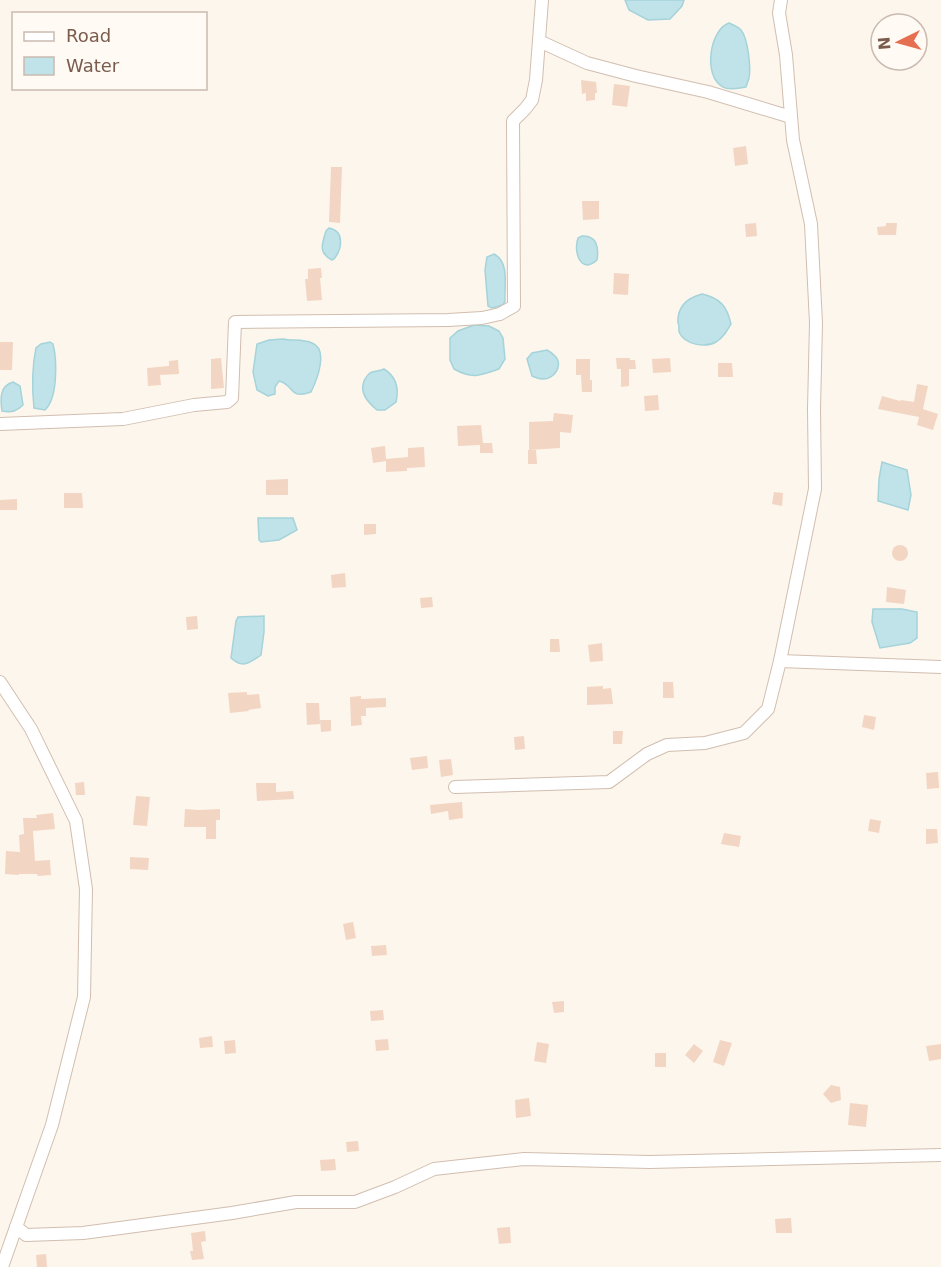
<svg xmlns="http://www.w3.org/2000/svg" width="941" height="1267" viewBox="0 0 941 1267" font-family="'DejaVu Sans',sans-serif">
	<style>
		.water { fill: #bfe3e8; stroke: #a5d3da; stroke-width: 1.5 }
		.building { fill: #f3d5c3 }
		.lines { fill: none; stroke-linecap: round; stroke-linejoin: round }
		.minor-casing { stroke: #d1beb0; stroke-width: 14 }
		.minor { stroke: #fff; stroke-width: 12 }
	</style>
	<rect width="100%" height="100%" fill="#fdf6ec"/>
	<!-- water -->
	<g class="water">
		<path d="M625,0h59l-2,6 -12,13 -22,1 -19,-10z"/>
		<path d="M729,23c5,2 9,4 12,7 7,8 10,38 8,48 -1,3 -2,6 -3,9 -7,1 -17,4 -23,0 -20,-10 -14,-57 6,-64z"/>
		<path d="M329,228c16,3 13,21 5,31l-2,1c-14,-7 -10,-16 -6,-29z"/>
		<path d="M582,236c15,-1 17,12 15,24 -16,15 -24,-8 -19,-22z"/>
		<path d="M494,254c16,8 10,32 11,47l-2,4 -11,3 -4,-2 -3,-36 2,-13z"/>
		<path d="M702,294c18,4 25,12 29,30 -4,7 -8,14 -15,18 -11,6 -31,3 -37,-10 0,-1 0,-8 -1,-9 -1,-17 9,-25 24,-29z"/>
		<path d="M474,325l15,1 10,5 4,7 2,21 -6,10c-19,7 -27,10 -45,0l-4,-9v-22l8,-7z"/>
		<path d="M283,339c9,2 20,0 29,4 17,6 5,37 -1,49 -23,8 -16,-7 -32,-11l-4,6v7l-7,2 -11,-6 -4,-18 4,-28 12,-4z"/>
		<path d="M50,342l3,2c4,16 5,54 -8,66l-11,-2c-2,-19 -2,-41 2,-60l5,-4z"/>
		<path d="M547,350c2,1 6,4 8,6 9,9 -1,24 -13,23 -4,0 -7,-2 -10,-3l-5,-17 5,-6z"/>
		<path d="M384,369c13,8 15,20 12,33l-11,8h-8c-8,-7 -18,-16 -13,-29 1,-2 3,-6 6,-8 3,-2 10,-2 14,-4z"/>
		<path d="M13,382l7,4 3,19c-6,6 -11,8 -21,6 -2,-13 -2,-25 11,-29z"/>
		<path d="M882,462l25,8 4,25 -3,15 -30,-9 1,-22z"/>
		<path d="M258,518h35l4,12 -18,10 -18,2 -2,-2z"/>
		<path d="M873,609h29l15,3v26l-7,5 -30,5 -8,-26z"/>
		<path d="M264,616v16l-3,23c-12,8 -18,14 -30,3l5,-37 2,-4z"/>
	</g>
	<!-- building -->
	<g class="building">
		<path d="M581,80l15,2 1,11h-2v7l-9,1v-8l-4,1z"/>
		<path d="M614,84l16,2 -3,21 -15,-2z"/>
		<path d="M746,146l2,18 -13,2 -2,-18z"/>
		<path d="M331,167h11l-2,56 -11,-1z"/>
		<path d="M582,201h17v18l-16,1z"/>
		<path d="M756,223l1,13 -11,1 -1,-13z"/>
		<path d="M886,223h11l-1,12h-18l-1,-8 9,-1z"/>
		<path d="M321,268l1,10h-2l2,22 -15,1 -2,-22h3v-10z"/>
		<path d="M614,273l15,1 -1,21 -15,-1z"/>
		<path d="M0,342h13l-1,28h-12z"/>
		<path d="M221,358l3,30 -13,1v-30z"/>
		<path d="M616,358h14v2h5l1,9h-7v17l-8,1v-18h-4z"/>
		<path d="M670,358l1,14 -18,1 -1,-14z"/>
		<path d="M576,359h14v21h2v12h-10l-1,-17h-5z"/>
		<path d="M178,360l1,14 -19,1 1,10 -13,1 -1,-18 22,-2v-5z"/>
		<path d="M718,363h14l1,14h-15z"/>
		<path d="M917,384l11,2 -5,23 15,5 -5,16 -16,-5 2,-8 -41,-8 4,-13 18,5 1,-1 13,2z"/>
		<path d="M658,395l1,15 -14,1 -1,-15z"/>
		<path d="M554,413l19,2 -2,18 -11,-1v16l-31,2v-28l24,-1z"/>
		<path d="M481,425l2,18h9l1,10h-13v-8l-22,1 -1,-20z"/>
		<path d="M385,446l1,13 22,-2v-9l16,-1 1,20 -18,1v3l-21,1v-11l-13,2 -2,-15z"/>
		<path d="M528,450h8l1,14h-9z"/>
		<path d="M288,479v16h-22v-15z"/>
		<path d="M774,492l9,1 -1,13 -10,-2z"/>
		<path d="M64,493h18l1,15h-19z"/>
		<path d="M17,499v11h-17v-10z"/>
		<path d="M364,524h12v10l-12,1z"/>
		<circle cx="900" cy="553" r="8"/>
		<path d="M345,573l1,14 -14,1 -1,-13z"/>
		<path d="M887,587l19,3 -2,14 -18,-2z"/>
		<path d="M432,597l1,10 -12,1 -1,-10z"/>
		<path d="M197,616l1,13 -11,1 -1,-13z"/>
		<path d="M550,639h9l1,13h-10z"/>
		<path d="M602,643l1,18 -13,1 -2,-17z"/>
		<path d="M663,682h10l1,16h-11z"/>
		<path d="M603,686v3l8,-1 2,16 -26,1v-18z"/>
		<path d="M247,692v3l12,-1 2,14 -13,2 1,1 -19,2 -2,-20z"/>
		<path d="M361,696v3l25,-1v9l-20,1v8h-5l1,9 -11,1 -1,-29z"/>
		<path d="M306,703h13l1,21 -13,1z"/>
		<path d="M864,715l12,2 -2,13 -12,-3z"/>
		<path d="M320,720h11v11l-10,1z"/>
		<path d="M613,731h10l-1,13h-9z"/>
		<path d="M524,736l1,13 -10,1 -1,-13z"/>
		<path d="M427,756l1,12 -16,2 -2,-12z"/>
		<path d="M451,759l2,16 -12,2 -2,-17z"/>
		<path d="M938,772l1,16 -12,1 -1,-16z"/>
		<path d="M84,782l1,13h-9l-1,-12z"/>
		<path d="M256,783h20v9l17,-1 1,8 -37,2z"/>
		<path d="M136,796l14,1 -3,29 -14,-1z"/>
		<path d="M462,802l1,16 -14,2 -1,-9 -17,3 -1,-9z"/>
		<path d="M185,809l14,1 21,-1v11h-4v19h-10v-12h-22z"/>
		<path d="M53,813l2,16 -22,2 2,30 15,-1 1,15 -13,1 -1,-2h-18v1l-14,-1 1,-23 14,1 -1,-17 5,-1 -1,-16h14l-1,-3z"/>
		<path d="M870,819l11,2 -2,12 -11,-2z"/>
		<path d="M926,829h11l1,14 -12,1z"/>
		<path d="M724,833l17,3 -2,11 -18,-3z"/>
		<path d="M130,857l19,1 -1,12 -18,-1z"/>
		<path d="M353,922l3,16 -10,2 -3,-16z"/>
		<path d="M386,945l1,10 -15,1 -1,-10z"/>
		<path d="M564,1001v11l-10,1 -2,-11z"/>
		<path d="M383,1010l1,10 -13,1 -1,-10z"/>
		<path d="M212,1036l1,11 -13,1 -1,-10z"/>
		<path d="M388,1039l1,11 -13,1 -1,-11z"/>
		<path d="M235,1040l1,13 -11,1 -1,-13z"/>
		<path d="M720,1040l12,3 -8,23 -11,-4z"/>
		<path d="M537,1042l12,2 -3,19 -12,-2z"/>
		<path d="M694,1044l9,7 -9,12 -9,-8z"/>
		<path d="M941,1044v15l-12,2 -3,-15z"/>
		<rect x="655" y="1053" width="11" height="14"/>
		<path d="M831,1085l9,2 1,13 -10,3 -8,-9z"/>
		<path d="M529,1098l2,18 -15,2 -1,-18z"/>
		<path d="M850,1103l18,2 -2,22 -18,-2z"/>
		<path d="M358,1141l1,10 -12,1 -1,-10z"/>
		<path d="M335,1159l1,11 -15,1 -1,-11z"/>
		<path d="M791,1218l1,15h-16l-1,-14z"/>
		<path d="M510,1227l1,16 -12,1 -2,-16z"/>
		<path d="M205,1231l1,10 -5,1 3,17 -12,1 -2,-9h3l-2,-18z"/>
		<path d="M46,1254l1,13h-10l-1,-12z"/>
	</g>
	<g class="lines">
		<!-- minor casing -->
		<g class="minor-casing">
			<g id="minor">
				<path d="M539,41l48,22 49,13 72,16 83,25"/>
				<path d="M0,424l123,-5 71,-14 33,-3 5,-4 3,-76 213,-2 34,-2 18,-4 14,-8 -1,-185 12,-12 7,-9 4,-20 6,-80"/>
				<path d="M780,661l161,6"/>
				<path d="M0,682l31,47 45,92 10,68 -2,108 -32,128 -50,142"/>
				<path d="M455,787l154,-5 38,-28 20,-9 38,-2 39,-10 24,-24 12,-48 35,-172 -1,-80 2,-86 -5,-99 -18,-84 -7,-85 -7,-42 2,-13"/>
				<path d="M16,1227l10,8 57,-2 149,-20 64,-11h59l40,-15 39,-18 90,-10 126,3 291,-7"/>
			</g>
		</g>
		<!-- minor -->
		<use href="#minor" class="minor"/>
	</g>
	<!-- legend -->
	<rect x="12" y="12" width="195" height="78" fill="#fffaf3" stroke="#cabbb1" stroke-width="1.5"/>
	<rect x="24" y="32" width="30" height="9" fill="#ffffff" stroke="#cabbb1" stroke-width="1.5"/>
	<text x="66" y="42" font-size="18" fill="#7a5c4d">Road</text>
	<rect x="24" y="57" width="30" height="18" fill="#bfe3e8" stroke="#cabbb1" stroke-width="1.5"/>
	<text x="66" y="72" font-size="18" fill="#7a5c4d">Water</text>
	<!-- north arrow -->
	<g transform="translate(899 42) rotate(265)"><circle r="28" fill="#fffaf3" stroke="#cabbb1" stroke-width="1.5"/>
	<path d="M0-4.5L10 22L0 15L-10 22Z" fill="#e76f51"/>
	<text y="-9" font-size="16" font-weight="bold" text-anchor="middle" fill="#7a5c4d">N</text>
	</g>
</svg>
